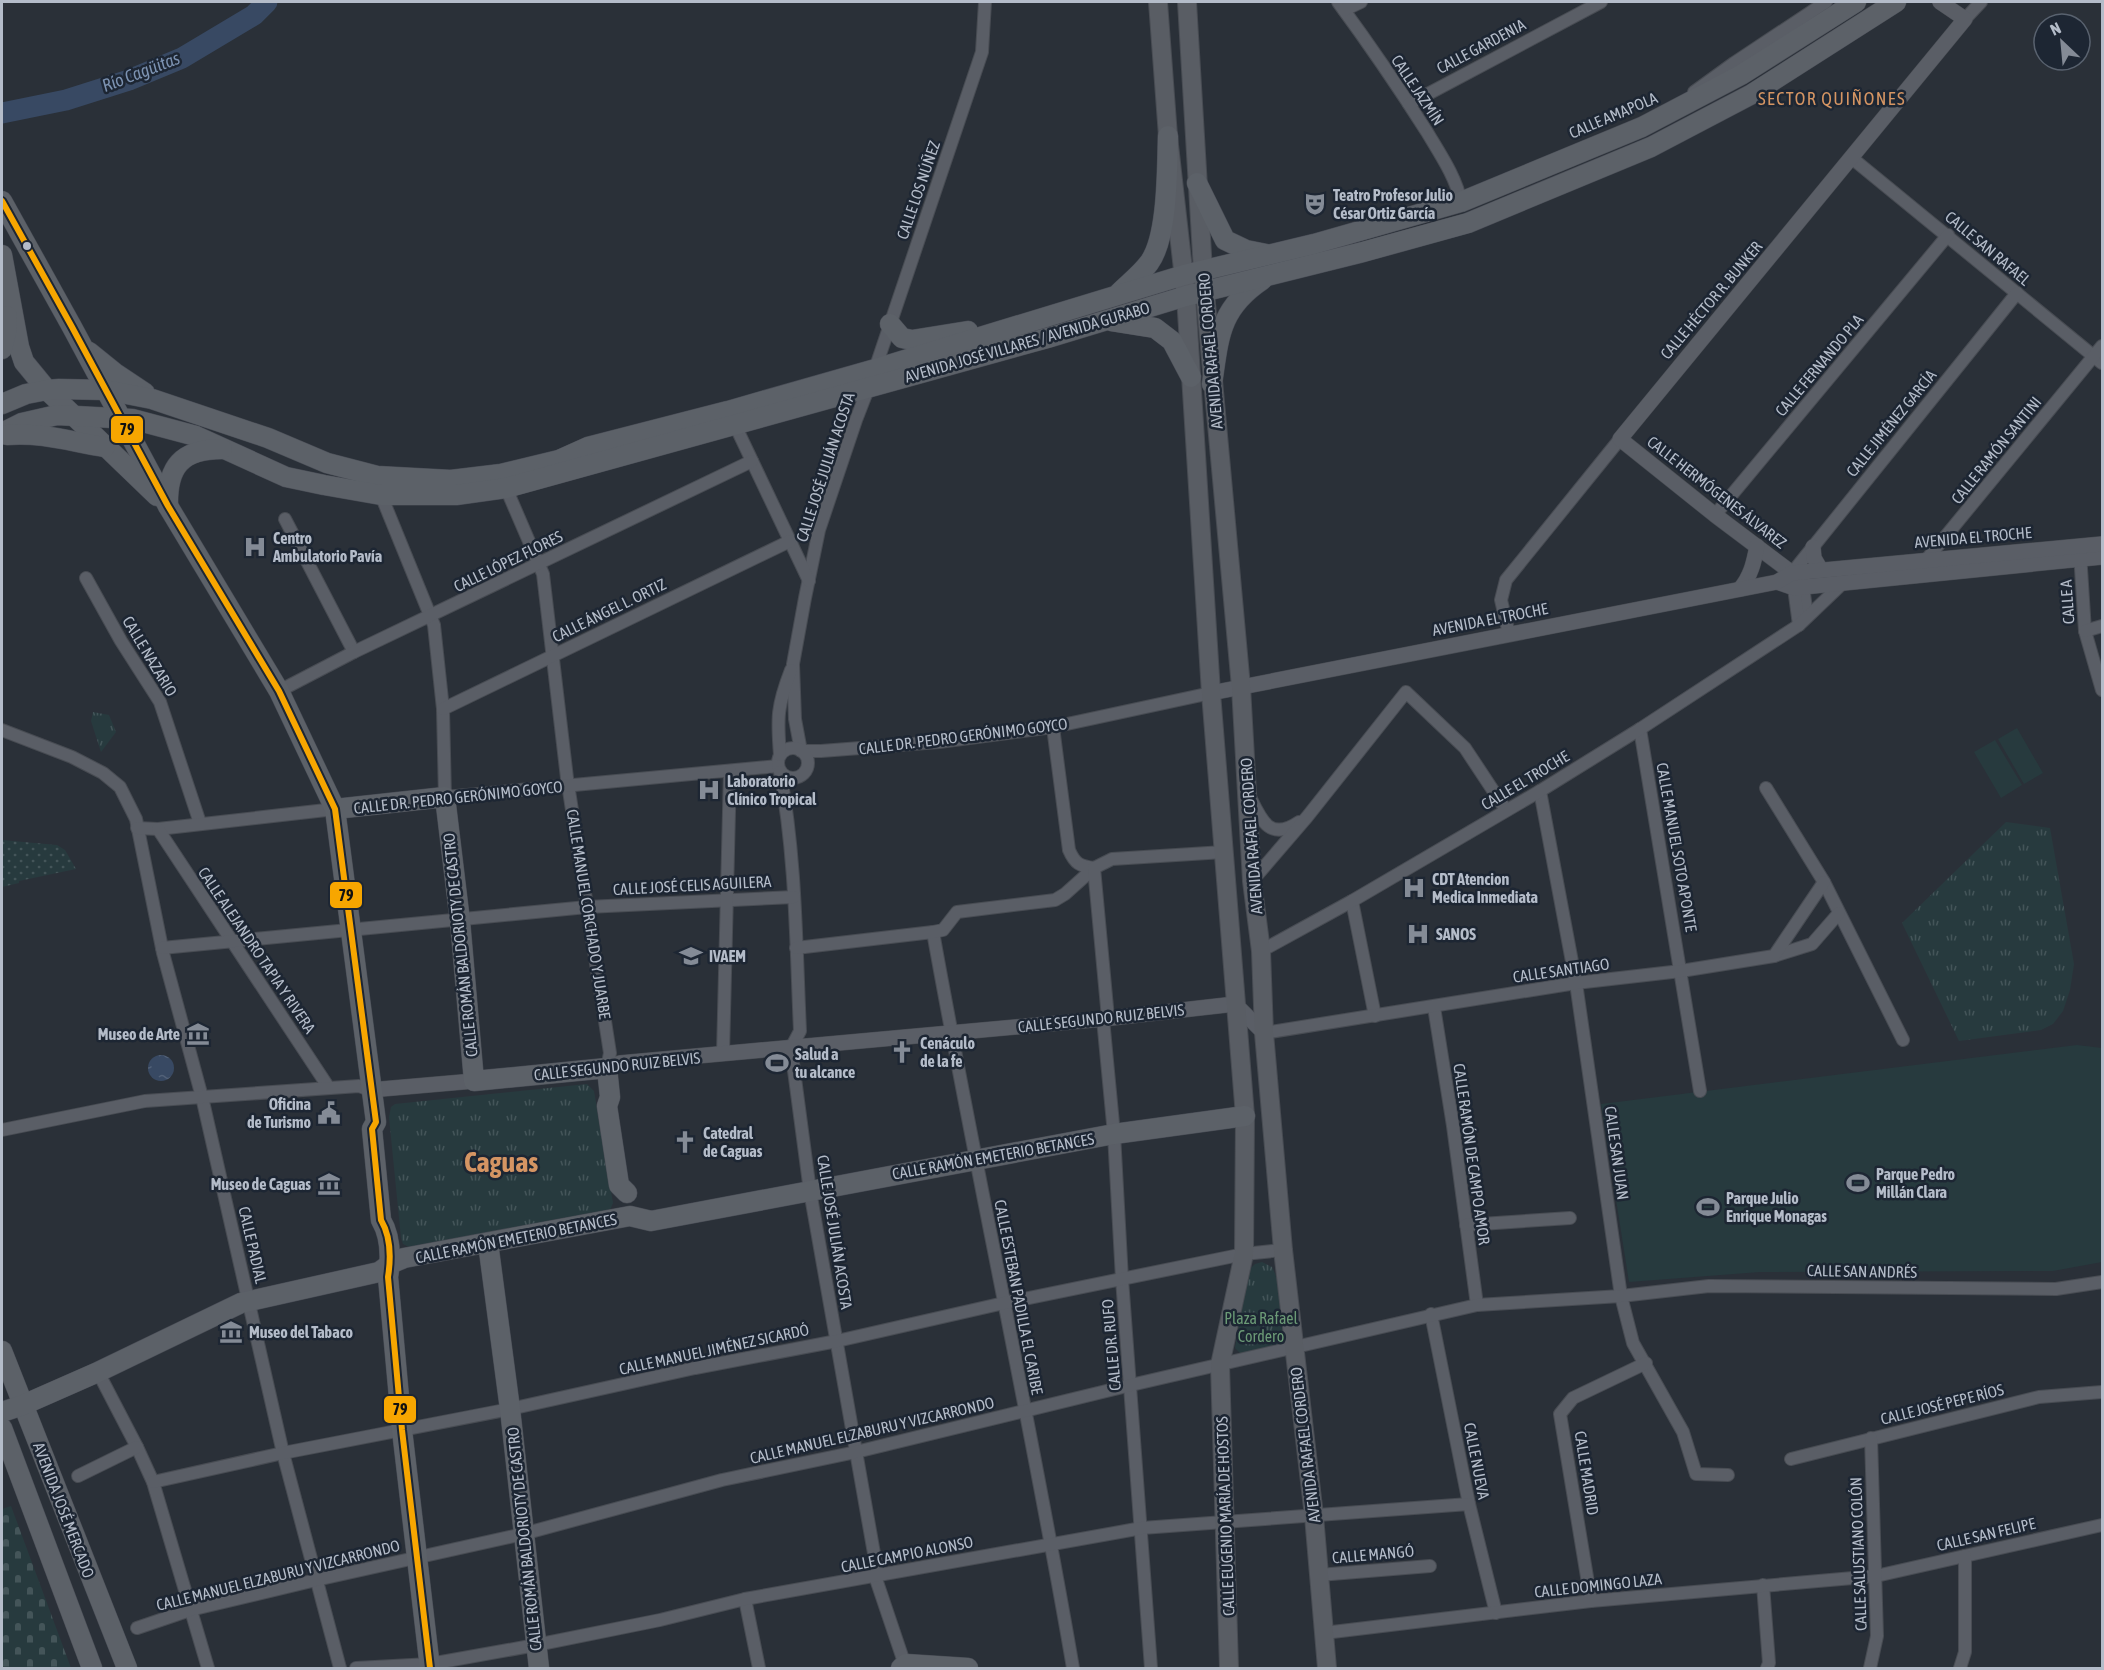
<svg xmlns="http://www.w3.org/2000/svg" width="2104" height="1670" viewBox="0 0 2104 1670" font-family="'Asap Condensed',sans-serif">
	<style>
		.grass { fill: url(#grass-dots) }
		.cemetery { fill: url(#cemetery-stones) }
		.park { fill: url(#park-tufts) }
		.pitch { fill: #273a3e }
		.water { fill: url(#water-ripples) }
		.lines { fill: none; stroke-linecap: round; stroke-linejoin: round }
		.river { stroke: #384963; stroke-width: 21 }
		.minor-casing { stroke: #484c53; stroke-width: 14 }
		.tertiary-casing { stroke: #484c53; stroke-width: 16 }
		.secondary-casing { stroke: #484c53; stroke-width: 20 }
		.primary-casing { stroke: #484c55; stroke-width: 21 }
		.minor { stroke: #5a5e66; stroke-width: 12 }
		.tertiary { stroke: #5a5e66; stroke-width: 15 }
		.secondary { stroke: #595d64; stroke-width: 18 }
		.primary { stroke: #5c6168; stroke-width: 20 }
		.bus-1-casing { stroke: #1d2633; stroke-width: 10 }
		.bus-1 { stroke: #f7a600; stroke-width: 6 }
		.bus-dot { fill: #b4bcc9; stroke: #1d2633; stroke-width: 2 }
		.labels { text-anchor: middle; stroke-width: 5; stroke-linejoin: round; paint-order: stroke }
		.street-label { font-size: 16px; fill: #b4bcc9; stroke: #1d2633 }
		.poi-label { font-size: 16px; font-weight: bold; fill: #b4bcc9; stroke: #1d2633; text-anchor: start }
		.park-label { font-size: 16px; fill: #6b9a76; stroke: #1d2633 }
		.water-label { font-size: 18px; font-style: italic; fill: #7c92b1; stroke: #1d2633 }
		.neighbourhood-label { font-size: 18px; letter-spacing: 1.5px; fill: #d59563; stroke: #1d2633 }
		.town-label { font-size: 28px; font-weight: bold; fill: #d59563; stroke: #1d2633 }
		.line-badge { stroke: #1d2633; stroke-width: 2 }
		.pale-badge-label { font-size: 16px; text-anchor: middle; font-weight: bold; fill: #111 }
	</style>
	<defs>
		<pattern id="grass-dots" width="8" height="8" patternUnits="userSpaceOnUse" patternTransform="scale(1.5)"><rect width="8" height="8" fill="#273a3e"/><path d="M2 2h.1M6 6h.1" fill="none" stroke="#445559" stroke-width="1.8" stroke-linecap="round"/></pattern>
		<pattern id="cemetery-stones" width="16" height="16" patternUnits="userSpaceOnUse" patternTransform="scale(1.5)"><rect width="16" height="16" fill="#273a3e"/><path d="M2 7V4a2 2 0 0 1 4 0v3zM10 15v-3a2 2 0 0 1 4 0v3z" fill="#445559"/></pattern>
		<pattern id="park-tufts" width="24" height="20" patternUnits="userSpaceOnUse" patternTransform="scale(1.5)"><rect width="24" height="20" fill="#273a3e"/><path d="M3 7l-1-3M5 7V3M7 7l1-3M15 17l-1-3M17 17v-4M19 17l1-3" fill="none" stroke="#445559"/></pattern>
		<pattern id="water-ripples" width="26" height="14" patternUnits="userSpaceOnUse" patternTransform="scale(1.5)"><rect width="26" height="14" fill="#384963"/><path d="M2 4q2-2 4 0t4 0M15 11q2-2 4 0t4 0" fill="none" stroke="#526178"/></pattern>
	</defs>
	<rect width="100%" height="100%" fill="#2a3038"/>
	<!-- grass -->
	<path class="grass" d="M2,840l55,5 8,5 11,19 -57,12v2l-17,4z"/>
	<!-- cemetery -->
	<path class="cemetery" d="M11,1506l60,162h-69v-159z"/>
	<!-- park -->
	<g class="park">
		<path d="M93,712l16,3 7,17 -15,20 -10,-31z"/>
		<path d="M2006,822l44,6 24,136 -4,26 -7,21 -10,13 -12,6 -82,11 -57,-118z"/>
		<path d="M587,1084l7,7 19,112 -3,7 -197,39 -10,-5 -2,-6 -12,-121 2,-10 4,-3z"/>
		<path d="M1262,1262l10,5 5,11 6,60 -6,8 -36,8 -6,-6 13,-77 7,-7z"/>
	</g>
	<!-- pitch -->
	<g class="pitch">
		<path d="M2017,728l26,45 -19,11 -26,-45z"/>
		<path d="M1995,740l27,45 -21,13 -27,-46z"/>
		<path d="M2077,1045l25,3v214l-49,9 -293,1 -131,10 -28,-178z"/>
	</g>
	<!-- water -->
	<circle class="water" cx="161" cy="1068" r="13"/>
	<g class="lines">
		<!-- river -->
		<path class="river" d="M2,113l64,-13 63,-20 53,-22 72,-43 13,-13"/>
		<!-- minor casing -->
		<g class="minor-casing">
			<g id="minor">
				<path d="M985,2l-3,50 -112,332 -14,36 -37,110 -14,68 -12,66 2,55 6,32h20l118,-9 114,-15 158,-34"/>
				<path d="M1338,2c31,42 61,86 89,130 13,22 29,45 34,70"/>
				<path d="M1344,10l17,-8"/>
				<path d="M1965,19l16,-17"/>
				<path d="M1694,92l40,-29 92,-61"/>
				<path d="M1409,104l192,-102"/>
				<path d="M1853,159l249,204"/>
				<path d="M735,425l74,156"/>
				<path d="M506,488l37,86 24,204 43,275 -3,15"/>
				<path d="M381,495l53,130 9,84 2,88 333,-31"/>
				<path d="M1715,515l233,-280"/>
				<path d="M285,519l69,133"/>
				<path d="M2080,553l5,78 17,59"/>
				<path d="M1922,565l180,-219"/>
				<path d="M86,578l35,63 39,61 40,121"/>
				<path d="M1802,579l5,37"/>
				<path d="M1799,625l-7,-52 225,-280"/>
				<path d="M2085,631l17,-5"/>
				<path d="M1509,634l-8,-34 5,-20 114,-141"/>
				<path d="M279,691l75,-39 398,-191"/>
				<path d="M443,709l347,-168"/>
				<path d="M1640,729l60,362"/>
				<path d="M2,730l70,27 31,16 17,14 16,32 27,134 39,144 81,356 57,215"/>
				<circle cx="793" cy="763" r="15"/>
				<path d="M780,755c-3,-37 -3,-49 11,-85"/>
				<path d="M780,772c16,85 16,173 20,259l-9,17 19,143 68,385 -2,3 30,89"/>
				<path d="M1766,788l58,94 79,158"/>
				<path d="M1540,791l36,192 45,313 12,47 50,89 13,42 32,1"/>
				<path d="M1251,799c11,23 20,42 48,23"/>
				<path d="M137,828l21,1 177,-20"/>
				<path d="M158,829l171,259"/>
				<path d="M1252,881l55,-64 99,-125 59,56 41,62"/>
				<path d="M1352,901l23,115"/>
				<path d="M933,932c44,246 98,490 140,736"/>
				<path d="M162,948l425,-41 207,-10"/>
				<path d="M796,948l137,-16 10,-2 14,-18 98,-12 10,-6 29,-26c-14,-2 -19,-4 -25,-18l-16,-123"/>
				<path d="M1261,951l91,-50 188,-110 100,-62 159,-104 44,-42"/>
				<path d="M1774,956l38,-12 27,-31"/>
				<path d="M1434,1007l19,119 24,179"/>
				<path d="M1108,1018l-14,-150 18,-9 112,-7"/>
				<path d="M1103,1019l11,115 8,145 29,389"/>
				<path d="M1264,1033l312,-50 105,-12 93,-15 50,-74"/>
				<path d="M723,1054l7,-283"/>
				<path d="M2,1130l143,-29 214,-15 11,4"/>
				<path d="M1466,1225l104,-7"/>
				<path d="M1431,1314l38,190 27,109"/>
				<path d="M98,1372l39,75 16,35 55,186"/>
				<path d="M1791,1459l248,-62 63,-5"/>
				<path d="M78,1476l59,-29"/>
				<path d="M153,1482l130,-29 227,-44 185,-41 142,-27 167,-38 240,-49 39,-4"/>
				<path d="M1319,1575l111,-9"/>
				<path d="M1763,1585l6,78 -2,5"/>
				<path d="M745,1599l14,69"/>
				<path d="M1591,1601l-31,-187 13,-16 73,-35"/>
				<path d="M137,1628l53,-18 126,-30 207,-46 199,-54 134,-28 275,-67 346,-80 144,-9 88,-10 347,3 46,-7"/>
				<path d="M1324,1633l267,-32 285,-25 226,-51"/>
				<path d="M356,1668l74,-4 106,-19 124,-25 85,-21 397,-71 327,-24"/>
				<path d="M1870,1668l7,-32 -6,-198"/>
				<path d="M1960,1668l5,-16v-96"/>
			</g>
		</g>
		<!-- tertiary casing -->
		<g class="tertiary-casing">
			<g id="tertiary">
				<path d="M1813,547l1,11 7,12"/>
				<path d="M1792,573l-77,-58 -95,-76 345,-420 -25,-17"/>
				<path d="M1777,582l17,6 308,-31"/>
				<path d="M1740,589c11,-13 14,-27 17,-43"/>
				<path d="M1211,693l566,-111 15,-9 310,-29"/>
				<path d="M607,1068l13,-5 483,-44 132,-15 29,29"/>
				<path d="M370,1090l104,-9"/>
			</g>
		</g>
		<!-- secondary casing -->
		<g class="secondary-casing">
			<g id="secondary">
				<path d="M1158,2l10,134 18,160 25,397 34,423 -1,138 -24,111 9,303"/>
				<path d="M1187,2l16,269 38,416 11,194 9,70 3,82 19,217 31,266 13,152"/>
			</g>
		</g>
		<!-- primary casing -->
		<g class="primary-casing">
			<g id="primary">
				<path d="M1197,183l28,57 21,10 20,4"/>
				<path d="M2,201l70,126 96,179 111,185 56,118 41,313 -4,7 9,91c10,17 10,38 7,57l14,153 28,238"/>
				<path d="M2,255l17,92 5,15 23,28 110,106"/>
				<path d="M1119,293c10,-10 22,-19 30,-30 19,-25 18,-94 19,-127"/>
				<path d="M1111,321l44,7 17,13 19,36"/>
				<path d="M890,324l12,14 10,2 56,-9"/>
				<path d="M2,349l4,-16 1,-17"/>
				<path d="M89,352l26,21 30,20"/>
				<path d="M1212,384c7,-47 7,-75 50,-104"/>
				<path d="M2,404l24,-10 21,-4 12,-1 47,1 46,9 116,39 59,25 50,13 74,4 50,-6 58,-14 29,-13 140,-36 147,-42 309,-94 130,-31 147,-42 181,-75 99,-52 115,-73"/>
				<path d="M2,433l20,-10 35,-8 75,4 64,17 90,41 38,8 57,10h75l50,-7 545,-151 135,-41 177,-44 105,-29 183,-76 101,-53 144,-92"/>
				<path d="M7,435c34,-3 65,7 98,12"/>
				<path d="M168,506c-1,-39 13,-57 54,-57"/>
				<path d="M335,809l110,-12 15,124 14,160 133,-13 3,29 -3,9 12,79 8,8"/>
				<path d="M488,1243l22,166 29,259"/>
				<path d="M2,1351l125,317"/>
				<path d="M2,1412l21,-7 75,-33 143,-69 138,-31 11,-8 14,-6 226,-42 21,5 463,-87 131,-18"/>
				<path d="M2,1428l90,240"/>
				<path d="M901,1668l5,-4 62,4"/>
			</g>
		</g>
		<!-- minor -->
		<use href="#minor" class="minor"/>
		<!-- tertiary -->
		<use href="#tertiary" class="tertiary"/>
		<!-- secondary -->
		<use href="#secondary" class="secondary"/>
		<!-- primary -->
		<use href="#primary" class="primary"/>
		<!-- bus-1 casing -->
		<g class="bus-1-casing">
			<path id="bus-1" d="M2,201l70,126 96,179 111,185 56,118 41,313 -4,7 9,91c10,17 10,38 7,57l14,153 28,238"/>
		</g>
		<!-- bus-1 -->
		<use href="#bus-1" class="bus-1"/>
	</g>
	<!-- icons -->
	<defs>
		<g id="theatre-bare" transform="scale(1.8)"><path d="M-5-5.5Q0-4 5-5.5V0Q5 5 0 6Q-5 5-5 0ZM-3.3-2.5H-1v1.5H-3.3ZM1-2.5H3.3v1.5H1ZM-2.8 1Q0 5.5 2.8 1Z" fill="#848b96" stroke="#1d2633" stroke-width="2.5" paint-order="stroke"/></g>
		<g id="hospital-bare" transform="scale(1.8)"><path d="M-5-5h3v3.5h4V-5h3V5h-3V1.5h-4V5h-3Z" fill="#848b96" stroke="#1d2633" stroke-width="2.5" paint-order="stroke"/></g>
		<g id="university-bare" transform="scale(1.8)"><path d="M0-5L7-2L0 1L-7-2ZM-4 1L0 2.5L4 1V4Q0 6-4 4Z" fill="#848b96" stroke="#1d2633" stroke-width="2.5" paint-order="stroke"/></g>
		<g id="museum-bare" transform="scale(1.8)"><path d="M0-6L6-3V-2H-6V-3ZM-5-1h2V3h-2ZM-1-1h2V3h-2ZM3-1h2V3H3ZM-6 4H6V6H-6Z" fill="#848b96" stroke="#1d2633" stroke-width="2.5" paint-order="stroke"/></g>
		<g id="church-bare" transform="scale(1.8)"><path d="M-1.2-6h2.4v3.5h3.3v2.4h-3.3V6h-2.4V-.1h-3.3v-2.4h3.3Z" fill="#848b96" stroke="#1d2633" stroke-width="2.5" paint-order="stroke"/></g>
		<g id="stadium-bare" transform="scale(1.8)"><path d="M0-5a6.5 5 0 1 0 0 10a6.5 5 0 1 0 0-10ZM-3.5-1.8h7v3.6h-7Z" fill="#848b96" stroke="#1d2633" stroke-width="2.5" paint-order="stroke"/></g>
		<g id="civic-bare" transform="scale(1.8)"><path d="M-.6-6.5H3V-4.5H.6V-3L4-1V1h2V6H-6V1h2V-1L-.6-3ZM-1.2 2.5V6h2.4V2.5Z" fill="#848b96" stroke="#1d2633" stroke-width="2.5" paint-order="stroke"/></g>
	</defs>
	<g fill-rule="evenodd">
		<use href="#theatre-bare" x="1315" y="204"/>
		<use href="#hospital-bare" x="255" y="547"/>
		<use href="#hospital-bare" x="709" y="790"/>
		<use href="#hospital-bare" x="1414" y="888"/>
		<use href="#hospital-bare" x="1418" y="934"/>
		<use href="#university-bare" x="691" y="956"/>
		<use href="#museum-bare" x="198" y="1034"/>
		<use href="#church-bare" x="902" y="1052"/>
		<use href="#stadium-bare" x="777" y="1063"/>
		<use href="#civic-bare" x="329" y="1113"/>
		<use href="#church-bare" x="685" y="1142"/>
		<use href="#stadium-bare" x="1858" y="1183"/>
		<use href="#museum-bare" x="329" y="1184"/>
		<use href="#stadium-bare" x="1708" y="1207"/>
		<use href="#museum-bare" x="231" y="1332"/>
	</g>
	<!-- markers -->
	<circle class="bus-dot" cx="27" cy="246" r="5"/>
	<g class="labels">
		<!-- street labels -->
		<g class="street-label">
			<text transform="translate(1481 46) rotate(-28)" y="6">CALLE GARDENIA</text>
			<text transform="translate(1418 90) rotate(56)" y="6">CALLE JAZMÍN</text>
			<text transform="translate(1613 115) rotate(-23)" y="6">CALLE AMAPOLA</text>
			<text transform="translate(918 190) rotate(-71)" y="6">CALLE LOS NÚÑEZ</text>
			<text transform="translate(1988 248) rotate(40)" y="6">CALLE SAN RAFAEL</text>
			<text transform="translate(1711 300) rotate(-50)" y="6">CALLE HÉCTOR R. BUNKER</text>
			<text transform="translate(1027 342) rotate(-16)" y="6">AVENIDA JOSÉ VILLARES / AVENIDA GURABO</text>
			<text transform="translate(1210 351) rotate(-95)" y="6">AVENIDA RAFAEL CORDERO</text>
			<text transform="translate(1819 365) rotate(-50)" y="6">CALLE FERNANDO PLA</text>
			<text transform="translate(1891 423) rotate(-51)" y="6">CALLE JIMÉNEZ GARCÍA</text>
			<text transform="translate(1996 450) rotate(-51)" y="6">CALLE RAMÓN SANTINI</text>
			<text transform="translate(825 467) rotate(-72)" y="6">CALLE JOSÉ JULIÁN ACOSTA</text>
			<text transform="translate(1717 492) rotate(38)" y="6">CALLE HERMÓGENES ÁLVAREZ</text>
			<text transform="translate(1973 537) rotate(-5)" y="6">AVENIDA EL TROCHE</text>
			<text transform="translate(508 561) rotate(-26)" y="6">CALLE LÓPEZ FLORES</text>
			<text transform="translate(2067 602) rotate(-94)" y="6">CALLE A</text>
			<text transform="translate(609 610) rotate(-26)" y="6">CALLE ÁNGEL L. ORTIZ</text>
			<text transform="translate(1490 619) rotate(-11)" y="6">AVENIDA EL TROCHE</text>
			<text transform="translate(150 656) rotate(59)" y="6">CALLE NAZARIO</text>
			<text transform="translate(963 736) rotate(-7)" y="6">CALLE DR. PEDRO GERÓNIMO GOYCO</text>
			<text transform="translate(1525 780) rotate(-31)" y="6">CALLE EL TROCHE</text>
			<text transform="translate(458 797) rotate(-6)" y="6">CALLE DR. PEDRO GERÓNIMO GOYCO</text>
			<text transform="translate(1251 836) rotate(-94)" y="6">AVENIDA RAFAEL CORDERO</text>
			<text transform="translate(1677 847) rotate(80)" y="6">CALLE MANUEL SOTO APONTE</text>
			<text transform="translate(692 885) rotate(-3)" y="6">CALLE JOSÉ CELIS AGUILERA</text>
			<text transform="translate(589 914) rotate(81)" y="6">CALLE MANUEL CORCHADO Y JUARBE</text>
			<text transform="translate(460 945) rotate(-96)" y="6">CALLE ROMÁN BALDORIOTY DE CASTRO</text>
			<text transform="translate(257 950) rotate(56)" y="6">CALLE ALEJANDRO TAPIA Y RIVERA</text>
			<text transform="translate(1561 970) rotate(-8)" y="6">CALLE SANTIAGO</text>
			<text transform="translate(1101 1018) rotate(-6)" y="6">CALLE SEGUNDO RUIZ BELVIS</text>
			<text transform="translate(617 1066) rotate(-6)" y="6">CALLE SEGUNDO RUIZ BELVIS</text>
			<text transform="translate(1617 1153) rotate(82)" y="6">CALLE SAN JUAN</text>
			<text transform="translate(1472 1154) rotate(82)" y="6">CALLE RAMÓN DE CAMPO AMOR</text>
			<text transform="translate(993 1156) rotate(-10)" y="6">CALLE RAMÓN EMETERIO BETANCES</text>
			<text transform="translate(835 1232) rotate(81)" y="6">CALLE JOSÉ JULIÁN ACOSTA</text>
			<text transform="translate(516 1238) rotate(-11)" y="6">CALLE RAMÓN EMETERIO BETANCES</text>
			<text transform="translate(253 1245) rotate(77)" y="6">CALLE PADIAL</text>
			<text transform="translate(1862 1271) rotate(1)" y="6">CALLE SAN ANDRÉS</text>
			<text transform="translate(1019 1297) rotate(79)" y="6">CALLE ESTEBAN PADILLA EL CARIBE</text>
			<text transform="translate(1111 1345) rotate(-95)" y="6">CALLE DR. RUFO</text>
			<text transform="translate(714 1349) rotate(-12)" y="6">CALLE MANUEL JIMÉNEZ SICARDÓ</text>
			<text transform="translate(1942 1404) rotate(-14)" y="6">CALLE JOSÉ PEPE RÍOS</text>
			<text transform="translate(872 1430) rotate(-13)" y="6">CALLE MANUEL ELZABURU Y VIZCARRONDO</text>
			<text transform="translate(1305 1445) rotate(-97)" y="6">AVENIDA RAFAEL CORDERO</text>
			<text transform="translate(1477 1461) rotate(79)" y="6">CALLE NUEVA</text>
			<text transform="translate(1587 1473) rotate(81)" y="6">CALLE MADRID</text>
			<text transform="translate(64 1510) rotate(69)" y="6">AVENIDA JOSÉ MERCADO</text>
			<text transform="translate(1225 1516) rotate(-92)" y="6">CALLE EUGENIO MARÍA DE HOSTOS</text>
			<text transform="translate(1986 1534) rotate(-13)" y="6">CALLE SAN FELIPE</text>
			<text transform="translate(524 1539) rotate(-96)" y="6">CALLE ROMÁN BALDORIOTY DE CASTRO</text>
			<text transform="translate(907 1554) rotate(-11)" y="6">CALLE CAMPIO ALONSO</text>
			<text transform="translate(1373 1554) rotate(-5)" y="6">CALLE MANGÓ</text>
			<text transform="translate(1858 1554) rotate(-92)" y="6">CALLE SALUSTIANO COLÓN</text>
			<text transform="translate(278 1575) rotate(-14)" y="6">CALLE MANUEL ELZABURU Y VIZCARRONDO</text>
			<text transform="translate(1598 1585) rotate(-6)" y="6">CALLE DOMINGO LAZA</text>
		</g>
		<!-- poi labels -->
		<g class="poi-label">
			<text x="1333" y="201">Teatro Profesor Julio<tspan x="1333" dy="18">César Ortiz García</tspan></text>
			<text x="273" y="544">Centro<tspan x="273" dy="18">Ambulatorio Pavía</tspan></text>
			<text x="727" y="787">Laboratorio<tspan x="727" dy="18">Clínico Tropical</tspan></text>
			<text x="1432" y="885">CDT Atencion<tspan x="1432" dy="18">Medica Inmediata</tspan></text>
			<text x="1436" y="940">SANOS</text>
			<text x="709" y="962">IVAEM</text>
			<text x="180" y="1040" text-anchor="end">Museo de Arte</text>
			<text x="920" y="1049">Cenáculo<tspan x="920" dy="18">de la fe</tspan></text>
			<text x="795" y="1060">Salud a<tspan x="795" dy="18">tu alcance</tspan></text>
			<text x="311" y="1110" text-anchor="end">Oficina<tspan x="311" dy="18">de Turismo</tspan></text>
			<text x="703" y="1139">Catedral<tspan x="703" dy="18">de Caguas</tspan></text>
			<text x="1876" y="1180">Parque Pedro<tspan x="1876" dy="18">Millán Clara</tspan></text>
			<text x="311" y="1190" text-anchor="end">Museo de Caguas</text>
			<text x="1726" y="1204">Parque Julio<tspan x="1726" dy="18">Enrique Monagas</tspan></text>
			<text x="249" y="1338">Museo del Tabaco</text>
		</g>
		<!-- park labels -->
		<g class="park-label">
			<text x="1261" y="1324">Plaza Rafael<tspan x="1261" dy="18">Cordero</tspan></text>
		</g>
		<!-- water labels -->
		<g class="water-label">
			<text transform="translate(141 72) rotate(-21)" y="6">Río Cagüitas</text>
		</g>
		<!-- neighbourhood labels -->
		<g class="neighbourhood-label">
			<text x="1832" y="105">SECTOR QUIÑONES</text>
		</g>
		<!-- town labels -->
		<g class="town-label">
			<text x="501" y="1172">Caguas</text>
		</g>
	</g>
	<g class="line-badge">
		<rect x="110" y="415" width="34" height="29" rx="6" fill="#f7a600"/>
		<rect x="329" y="881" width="34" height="28" rx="6" fill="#f7a600"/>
		<rect x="383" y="1395" width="34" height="29" rx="6" fill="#f7a600"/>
	</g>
	<g class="pale-badge-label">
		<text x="127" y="435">79</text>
		<text x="346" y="901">79</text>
		<text x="400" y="1415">79</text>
	</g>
	<!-- border -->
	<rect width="2104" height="1670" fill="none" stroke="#b4bcc9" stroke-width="6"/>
	<!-- north arrow -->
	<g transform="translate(2062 42) rotate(334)"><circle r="28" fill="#1d2633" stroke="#59626f" stroke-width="1.5"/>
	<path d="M0-4.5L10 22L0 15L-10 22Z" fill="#848b96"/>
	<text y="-9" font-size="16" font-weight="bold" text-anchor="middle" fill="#b4bcc9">N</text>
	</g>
</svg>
